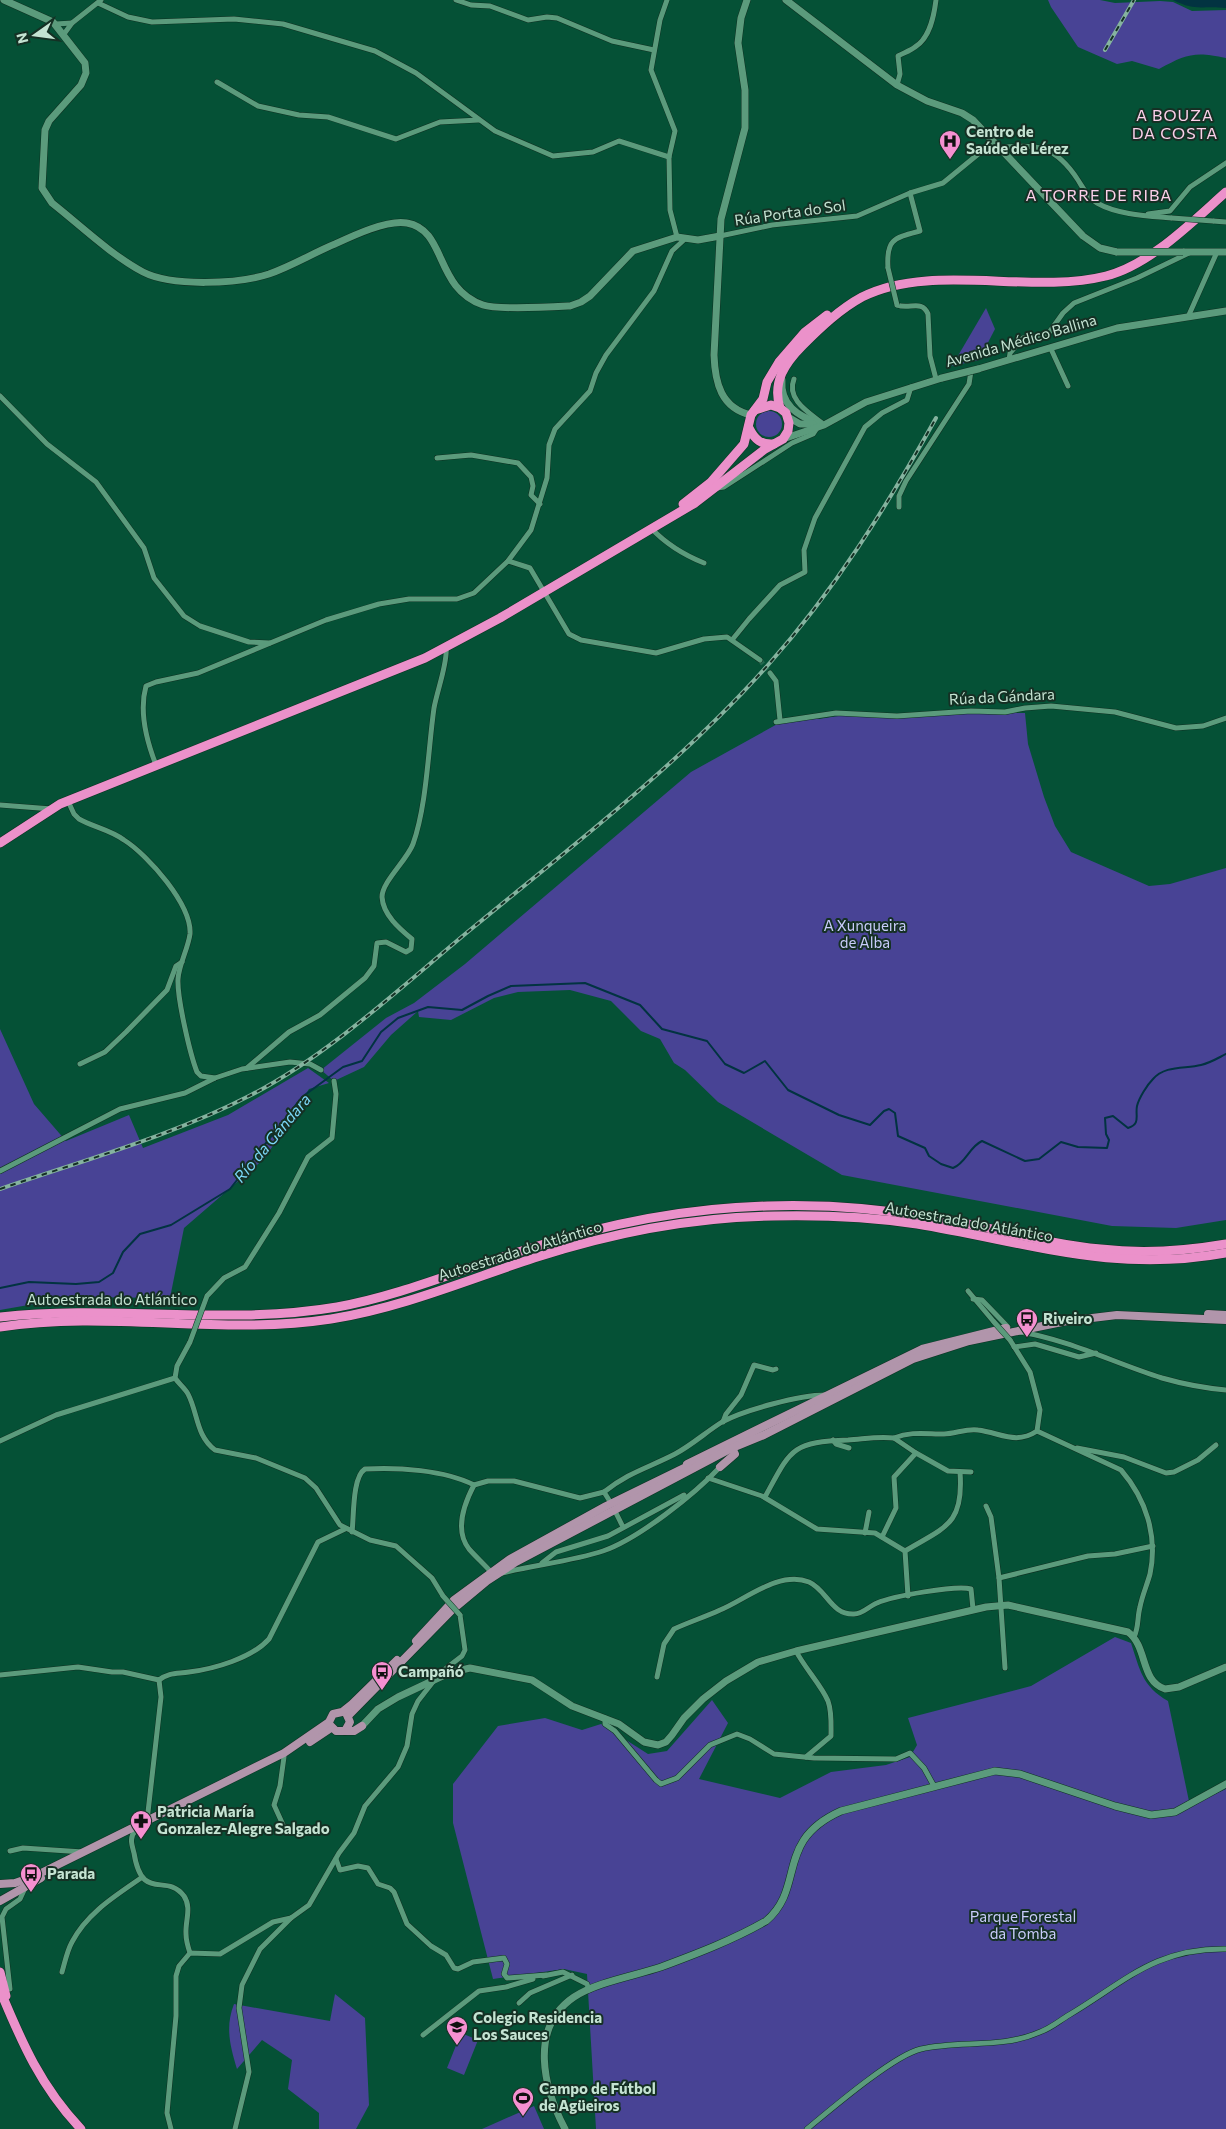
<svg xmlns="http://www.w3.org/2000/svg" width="1226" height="2129" viewBox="0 0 1226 2129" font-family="Commissioner,sans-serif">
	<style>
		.green { fill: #484395 }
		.water { fill: #023341 }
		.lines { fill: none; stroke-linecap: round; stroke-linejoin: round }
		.stream { stroke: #023341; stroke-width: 2 }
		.street-tunnel { stroke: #22674d; stroke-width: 5; stroke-dasharray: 5 2.5; stroke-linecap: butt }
		.street-casing { stroke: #0f3122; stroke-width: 6 }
		.secondary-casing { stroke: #0f3122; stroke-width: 8 }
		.primary-casing { stroke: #0f3122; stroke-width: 9 }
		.highway-casing { stroke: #0f3122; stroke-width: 10 }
		.street { stroke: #5b9b7c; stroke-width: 5 }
		.secondary { stroke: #5b9b7c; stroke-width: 7 }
		.primary { stroke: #b195ab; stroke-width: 8 }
		.highway { stroke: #eb91ca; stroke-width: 9 }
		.rail-casing { stroke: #85b39f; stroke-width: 4 }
		.rail { stroke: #153024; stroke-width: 2; stroke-dasharray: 5.5; stroke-linecap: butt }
		.street-bridge-casing { stroke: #0f3122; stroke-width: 6; stroke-linecap: butt }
		.secondary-bridge-casing { stroke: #0f3122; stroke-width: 8; stroke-linecap: butt }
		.street-bridge { stroke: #5b9b7c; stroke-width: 5 }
		.secondary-bridge { stroke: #5b9b7c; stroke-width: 7 }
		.labels { text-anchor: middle; stroke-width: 4; stroke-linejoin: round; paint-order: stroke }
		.poi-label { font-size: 15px; font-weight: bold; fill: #c4e3d2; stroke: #153024; text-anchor: start }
		.street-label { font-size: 15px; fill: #c4e3d2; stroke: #153024 }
		.park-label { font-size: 15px; fill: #c9ccfb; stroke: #153024 }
		.neighbourhood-label { font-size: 16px; letter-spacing: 1px; fill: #fcd0ea; stroke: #153024 }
		.water-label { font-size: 16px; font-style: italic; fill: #7bd8f7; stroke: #153024 }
	</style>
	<rect width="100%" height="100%" fill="#055136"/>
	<!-- green -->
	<g class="green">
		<path d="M1048,0h52l15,3 45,-2 13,1 19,9 34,-1v48c-31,-7 -40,-4 -67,11l-27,-8 -15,3 -39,-17 -27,-40z"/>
		<path d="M986,308l9,21 -16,31 -27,6z"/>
		<circle cx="769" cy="424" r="13"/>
		<path d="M965,713h60l3,31 16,53 11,29 16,26 78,34 21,-2 56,-16v352l-50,8 -64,-2 -270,-51 -124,-73 -33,-32 -11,-7 -14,-24 -19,-8 -30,-30 -41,-11 -52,2 -24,6 -43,22 -32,-3 -1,-6 -27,24 -27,32 -30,14 -13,-11 65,-52 28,-15 51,-39 226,-192 90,-50 19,-1 14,-4 5,2 32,-5z"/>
		<path d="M0,1029l34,75 32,37 63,-26 14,33 85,-33 80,-47 21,15 -20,6 -44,69 -81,70 -14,70 -96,-1 -74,13z"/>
		<path d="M1115,1637l16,6c9,27 11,43 37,58l22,105 36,-17v340h-630l-9,-155 -23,-5 -71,10 -40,-156v-39l45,-58 47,-8 37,12 19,-6 47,30 19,-3 45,-51 16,23 -29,56 81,19 51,-26 55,-7 24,-8 7,-12 -9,-27 123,-32z"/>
		<path d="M335,1994l30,24 4,87 -13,24h-37v-16l-31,-24 4,-29 -30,-20 -25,29c-7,-23 -12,-42 -3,-65l96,17z"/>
		<path d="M461,2033l17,7 -14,35 -17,-7z"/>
		<path d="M534,2106l10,23h-62z"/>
	</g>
	<!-- water -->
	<path class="water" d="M1173,0h53v8c-24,-3 -29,4 -53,-8z"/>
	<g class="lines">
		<!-- stream -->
		<path class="stream" d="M0,1288l29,-6 47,2 23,-2 14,-9 10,-21 17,-18 31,-9 59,-36 72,-92 41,-30 19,-6 19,-29 17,-14 30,-11 34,3 26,-14 23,-10 74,-3 55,22 22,24 45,12 18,23 19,9 21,-12 23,29 51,25 31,10 14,-14 5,-2 6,4 3,23 27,12 4,8 12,8 12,4c13,-5 16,-21 29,-27l43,20 14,-2 22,-17 17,5 29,1 2,-8 -3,-6 -1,-16 8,-2 15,12c13,-4 7,-12 9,-22 2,-8 10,-21 16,-27 12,-14 32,-10 48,-14 9,-2 17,-7 25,-11"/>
		<!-- street-tunnel -->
		<path class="street-tunnel" d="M760,660l10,13"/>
		<!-- street casing -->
		<g class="street-casing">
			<g id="street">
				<path d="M456,0l15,5 19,1 38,14 19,-3 10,1 55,23 42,9"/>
				<path d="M667,0l-7,20 -9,50 24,61 -6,26 1,53 7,27"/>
				<path d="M98,3l30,14 24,5 82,-3 49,5 92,27 41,22 79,58 58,25 40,-4 26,-11 50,16"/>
				<path d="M56,24l16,-1"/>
				<path d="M64,34l8,-11 29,-23"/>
				<path d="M217,82l41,24 41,9 29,2 68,22 44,-17 39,-2"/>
				<path d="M897,85l3,-11 -2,-18c5,-3 12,-5 17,-9 15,-9 19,-31 21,-47"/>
				<path d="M999,148c38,-5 57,-2 79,32 5,8 10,18 19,23 21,12 52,13 75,15"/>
				<path d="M1148,214l22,-3 20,-24 36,-24"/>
				<path d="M1213,221l13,1"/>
				<path d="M720,236l52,-11 85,-9 53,-23 33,-10 50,-41"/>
				<path d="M888,268c-2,-29 6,-30 32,-37l-10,-38"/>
				<path d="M897,305c12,5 25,-6 31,9l2,42 6,23"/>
				<path d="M1188,317l29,-65"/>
				<path d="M1051,349l17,37"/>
				<path d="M1009,360l1,-7 13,-15 25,-4 15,-21 11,-10 63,-25 54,-26"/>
				<path d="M794,379c-8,20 14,33 28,44"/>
				<path d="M0,396l47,48 49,38 48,66 10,30 30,38 16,10 49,16 21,1"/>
				<path d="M437,458l34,-3 47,8 13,14 2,9 -2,9 9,9"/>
				<path d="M717,488l7,-1 68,-44 21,-9 4,-6"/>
				<path d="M899,507v-11l7,-15 63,-97 2,-13"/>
				<path d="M651,528c15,16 33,27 53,35"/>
				<path d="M508,561l22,7 39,66 12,6 75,13 48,-14 23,-2 33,23"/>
				<path d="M732,640l17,-21 31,-34 25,-13 -1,-22 11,-32 50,-91 17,-14 25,-13 4,-13"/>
				<path d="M770,673l6,8 4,39"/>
				<path d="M776,722l60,-9 61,3 74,-5 34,1 20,-4 26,-2 64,6 61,16 27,-2 23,-8"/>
				<path d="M156,765c-9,-23 -17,-54 -10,-79l10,-4 42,-9 128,-53 53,-16 30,-5h48l17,-6 34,-32 23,-31 16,-52 2,-33 6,-16 35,-38 6,-18 10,-18 48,-64 18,-40 14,-13"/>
				<path d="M68,801l6,13 5,5c14,8 32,11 45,21 24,15 68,65 66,94 -2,15 -11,30 -12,45 -1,19 12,75 19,93l4,4 14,2"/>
				<path d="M0,805l52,4"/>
				<path d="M80,1064l25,-12 21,-20 41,-42 9,-24 6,-4"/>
				<path d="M247,1068l42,-36 31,-17 45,-37 9,-12 3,-23 9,-1 20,10 5,-3 1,-10c-12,-10 -29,-24 -30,-42 0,-15 25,-37 31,-53 14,-40 15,-94 21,-136 3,-17 14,-46 12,-60"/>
				<path d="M0,1171l120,-62 65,-16 30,-15 27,-9 48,-7 20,2 11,6"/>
				<path d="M968,1291l26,31"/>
				<path d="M207,1296l17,-18 21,-11 34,-54 29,-56 24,-19 4,-44 -2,-13"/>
				<path d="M973,1299l9,1 26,27"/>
				<path d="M1020,1332c50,8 94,31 142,46 21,6 42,10 64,12"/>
				<path d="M190,1342l-13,24 -2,12c4,6 10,10 13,16 10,19 8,42 27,56l41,8 49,20 11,10 24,37 30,15 26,6 36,32 11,18"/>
				<path d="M1014,1347l21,-3 44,13 17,-4"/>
				<path d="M723,1422l3,-8 15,-19 13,-30 19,5 3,-1"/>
				<path d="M1037,1431l84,39c25,29 37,66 29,104 -3,11 -8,22 -10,33 -3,11 -1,20 -6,30"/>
				<path d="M833,1440l3,4 13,4"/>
				<path d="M0,1441l56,-26 119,-37"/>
				<path d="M1077,1448l47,9 42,16 8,-1 24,-12 18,-15"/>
				<path d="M916,1453l32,18 23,1"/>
				<path d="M708,1478l54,18 55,33 58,4 30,18"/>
				<path d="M474,1485l14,-4h26l66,17 24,-6 5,8"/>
				<path d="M604,1492c25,-20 44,-24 71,-38 17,-9 31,-22 47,-32 22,-12 78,-27 103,-27"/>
				<path d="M765,1497c26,-48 26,-55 83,-57 16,-1 30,-4 46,-2"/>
				<path d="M986,1506l5,11 8,61 6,90"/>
				<path d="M616,1513l7,14"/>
				<path d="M352,1532c2,-14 0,-55 13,-63 32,-2 80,1 109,16 -10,19 -20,45 -5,64 7,8 15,15 22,23"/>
				<path d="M865,1533l4,-21"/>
				<path d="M882,1537l14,-29 -2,-31 22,-24 -22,-15c17,-7 32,-4 50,-4 11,0 23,-6 34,-4 23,3 38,15 59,1l3,-21 -10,-38 -20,-32"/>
				<path d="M542,1563l14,-11 52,-16 76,-41"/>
				<path d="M502,1573c32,-8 71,-12 101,-22 35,-12 92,-57 117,-84"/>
				<path d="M999,1578l89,-22 27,-2 38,-8"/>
				<path d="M908,1596l-3,-45c40,-24 59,-26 55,-79"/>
				<path d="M796,1651c8,16 26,35 32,50 4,11 3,24 3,35l-25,21"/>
				<path d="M0,1675l78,-8 34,5h11l36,8c10,-8 19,-6 30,-8 25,-3 63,-14 80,-33l49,-97 27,-13"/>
				<path d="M657,1677l7,-33 10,-15c15,-7 31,-12 46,-19 25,-10 59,-40 89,-28 18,8 22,33 45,32 9,0 15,-8 23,-11 16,-7 79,-18 94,-14l2,20"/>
				<path d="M605,1718v6l10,7 41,49 5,4 16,-6 33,-33 27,-11 13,5 24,15 40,4 82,1 14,-6 14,15 10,18"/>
				<path d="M147,1821l14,-124 -2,-17"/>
				<path d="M284,1827l-10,-22 6,-19 4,-29"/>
				<path d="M135,1831c-6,7 -3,14 -1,22 8,50 32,19 50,43 8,12 1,25 2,38 0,6 2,13 4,19"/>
				<path d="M10,1851l13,-3 60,4"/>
				<path d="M336,1859l4,11 18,-4 10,2 10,16 12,4 4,4 13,32 24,22 15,9 8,13 4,1 15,-7 31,-4 3,6 -3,10 3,4 39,-3"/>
				<path d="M62,1972c3,-10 5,-21 10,-30 15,-29 43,-46 69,-64"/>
				<path d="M543,1976l20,-4 24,12 2,6"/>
				<path d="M10,1989l-8,-72 4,-8 14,-10 6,-13"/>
				<path d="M519,2003l11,-10 42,-18"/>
				<path d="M423,2035l56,-44 27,-4 27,-8"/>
				<path d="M171,2129l-4,-16 9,-97v-40l3,-10 11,-13 30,1 53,-32 18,-4 18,-13 30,-52 15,-20 11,-27 33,-39 9,-21 5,-32 6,-13 22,-28 22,-17 3,-6 -5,-35"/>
				<path d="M235,2129l14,-57 -10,-64 3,-23 18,-36 31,-31"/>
				<path d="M807,2129c23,-19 87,-74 114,-80 39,-9 81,0 119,-17 11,-4 19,-11 29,-17 57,-34 86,-67 157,-66"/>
			</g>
		</g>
		<!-- secondary casing -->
		<g class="secondary-casing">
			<g id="secondary">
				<path d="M4,0l49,22 32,41 1,10 -5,12 -32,36 -4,9 -3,58 10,15c28,22 59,52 91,69 29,15 95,12 126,2 23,-8 44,-21 66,-30 17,-8 53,-25 72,-21 40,7 27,65 76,82 15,5 68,2 87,1l11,-4 9,-6 43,-45 44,-14 21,3 22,-4"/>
				<path d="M747,0l-6,18 -3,25 7,47v38l-24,91 -7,136c1,28 7,53 37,60"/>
				<path d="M786,0l111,85 30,16 35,12 11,7 110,116 17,12 17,4"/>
				<path d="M1183,252h43"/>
				<path d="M978,369l139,-41 109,-17"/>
				<path d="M782,380c-2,25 16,36 36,43"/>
				<path d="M788,417l12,7h13"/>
				<path d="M783,439l41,-14 42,-23 76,-24"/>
				<path d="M362,1726l16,-17 20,-12 51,-24 21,-5 62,12 40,26 47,18 25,18 14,3 8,-3 6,-7 12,-17 19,-19 23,-18 32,-19 38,-11 190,-44 22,-2 120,27c20,15 12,49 37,57l14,-2 47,-20"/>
				<path d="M565,2129c-21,-40 -37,-101 9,-132 23,-15 60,-21 87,-30 35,-13 72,-27 105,-46 40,-34 8,-80 75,-110l154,-40 25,3 95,32 36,9 24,-3 51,-28"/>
			</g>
		</g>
		<!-- primary casing -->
		<g class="primary-casing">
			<g id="primary">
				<path d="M1208,1314l18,1"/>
				<path d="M687,1464l235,-115 84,-21"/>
				<path d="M720,1467l15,-13 -3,-6 -4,1"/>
				<path d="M416,1641l38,-41 56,-41 96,-53 86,-42"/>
				<path d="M348,1716l103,-105 36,-30 29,-19 216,-114 32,-13 149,-76 56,-18 98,-20 50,-6 109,5"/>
				<path d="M330,1725l6,6h9l5,-9 -4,-9"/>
				<path d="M345,1731h9l8,-5"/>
				<path d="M310,1742l21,-14"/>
				<path d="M0,1884l15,-1 20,-7 249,-123 45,-31 4,-8 9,-2 10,-8 45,-44"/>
				<path d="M0,1901l41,-23"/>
			</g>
		</g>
		<!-- highway casing -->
		<g class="highway-casing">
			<g id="highway">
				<path d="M780,408c-8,-26 5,-45 23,-63 18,-18 37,-36 59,-48 69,-35 168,-2 244,-21 44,-11 87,-55 120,-84"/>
				<path d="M749,428c6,12 12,17 25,16"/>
				<path d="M683,504l28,-22 33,-38 7,-29 12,-16 4,-17 12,-20 26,-30 22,-17"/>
				<path d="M0,843l60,-39 365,-146 75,-40 195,-115 70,-54 18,-10 5,-8 1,-8 -3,-10 -6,-5 -9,-3 -16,5"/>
				<path d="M0,1317c112,-13 226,9 337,-10 66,-12 127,-39 191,-58 78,-25 158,-41 239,-43 59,-2 118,3 175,13 53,9 105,25 159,30 42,5 84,2 125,-5"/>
				<path d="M0,1327c110,-17 221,9 331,-8 70,-11 136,-39 203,-61 77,-25 158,-41 240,-42 47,-1 96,1 143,8 110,18 195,50 309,29"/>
				<path d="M0,1972l6,24"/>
				<path d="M0,1990c22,53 41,97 81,139"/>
			</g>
		</g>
		<!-- street -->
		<use href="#street" class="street"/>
		<!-- secondary -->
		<use href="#secondary" class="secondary"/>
		<!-- primary -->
		<use href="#primary" class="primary"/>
		<!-- highway -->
		<use href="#highway" class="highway"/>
		<!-- rail casing -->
		<g class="rail-casing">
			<g id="rail">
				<path d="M1105,50l29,-50"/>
				<path d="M0,1189c84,-29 172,-53 251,-94 79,-41 150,-108 219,-165 102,-84 209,-165 298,-265 67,-75 119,-159 168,-247"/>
			</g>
		</g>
		<!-- rail -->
		<use href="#rail" class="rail"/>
		<!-- street-bridge casing -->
		<g class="street-bridge-casing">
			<g id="street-bridge">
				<path d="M1172,218l41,3"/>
				<path d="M888,268l9,37"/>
				<path d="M994,1322l16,18"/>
				<path d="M190,1342l17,-46"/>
				<path d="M443,1596l17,19"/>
			</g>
		</g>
		<!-- secondary-bridge casing -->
		<g class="secondary-bridge-casing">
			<g id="secondary-bridge">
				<path d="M1117,252h66"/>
				<path d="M942,378l36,-9"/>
			</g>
		</g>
		<!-- street-bridge -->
		<use href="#street-bridge" class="street-bridge"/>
		<!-- secondary-bridge -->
		<use href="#secondary-bridge" class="secondary-bridge"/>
	</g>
	<!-- icons -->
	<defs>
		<g id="hospital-pin" transform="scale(1.125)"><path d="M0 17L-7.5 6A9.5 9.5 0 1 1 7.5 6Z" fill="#f590d1" stroke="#153024"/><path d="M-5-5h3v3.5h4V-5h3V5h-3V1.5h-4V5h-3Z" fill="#111"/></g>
		<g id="bus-pin" transform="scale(1.125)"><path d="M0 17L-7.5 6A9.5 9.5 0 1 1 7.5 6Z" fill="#f590d1" stroke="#153024"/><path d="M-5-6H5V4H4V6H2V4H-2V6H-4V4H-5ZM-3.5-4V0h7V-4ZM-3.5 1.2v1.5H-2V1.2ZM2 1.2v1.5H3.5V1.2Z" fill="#111"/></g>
		<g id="pharmacy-pin" transform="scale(1.125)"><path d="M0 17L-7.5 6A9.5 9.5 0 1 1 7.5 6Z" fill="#f590d1" stroke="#153024"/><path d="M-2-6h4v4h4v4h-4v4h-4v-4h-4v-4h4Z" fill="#111"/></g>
		<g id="school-pin" transform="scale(1.125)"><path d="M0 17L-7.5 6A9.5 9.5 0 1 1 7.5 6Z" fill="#f590d1" stroke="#153024"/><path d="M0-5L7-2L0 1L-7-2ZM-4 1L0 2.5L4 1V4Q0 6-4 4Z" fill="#111"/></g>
		<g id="stadium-pin" transform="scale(1.125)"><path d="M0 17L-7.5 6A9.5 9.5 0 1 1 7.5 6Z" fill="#f590d1" stroke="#153024"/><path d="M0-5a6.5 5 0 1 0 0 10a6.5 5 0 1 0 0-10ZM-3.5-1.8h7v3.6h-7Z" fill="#111"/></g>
	</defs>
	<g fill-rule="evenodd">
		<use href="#hospital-pin" x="950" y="141"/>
		<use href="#bus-pin" x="1027" y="1319"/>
		<use href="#bus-pin" x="382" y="1672"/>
		<use href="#pharmacy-pin" x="141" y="1821"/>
		<use href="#bus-pin" x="31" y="1874"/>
		<use href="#school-pin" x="457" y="2027"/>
		<use href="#stadium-pin" x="523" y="2098"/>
	</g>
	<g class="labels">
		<!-- poi labels -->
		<g class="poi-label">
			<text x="966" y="137">Centro de<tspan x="966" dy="17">Saúde de Lérez</tspan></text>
			<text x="1043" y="1324">Riveiro</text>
			<text x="398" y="1677">Campañó</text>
			<text x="157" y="1817">Patricia María<tspan x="157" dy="17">Gonzalez-Alegre Salgado</tspan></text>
			<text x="47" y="1879">Parada</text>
			<text x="473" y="2023">Colegio Residencia<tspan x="473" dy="17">Los Sauces</tspan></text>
			<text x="539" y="2094">Campo de Fútbol<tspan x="539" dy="17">de Agüeiros</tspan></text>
		</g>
		<!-- street labels -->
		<g class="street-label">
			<text transform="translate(790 213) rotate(-8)" y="5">Rúa Porta do Sol</text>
			<text transform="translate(1021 341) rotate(-16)" y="5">Avenida Médico Ballina</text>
			<text transform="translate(1002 697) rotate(-3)" y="5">Rúa da Gándara</text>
			<text transform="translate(969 1222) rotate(10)" y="5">Autoestrada do Atlántico</text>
			<text transform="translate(520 1251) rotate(-17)" y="5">Autoestrada do Atlántico</text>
			<text x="112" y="1305">Autoestrada do Atlántico</text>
		</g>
		<!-- park labels -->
		<g class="park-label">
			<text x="865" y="931">A Xunqueira<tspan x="865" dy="17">de Alba</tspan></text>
			<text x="1023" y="1922">Parque Forestal<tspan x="1023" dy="17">da Tomba</tspan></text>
		</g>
		<!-- neighbourhood labels -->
		<g class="neighbourhood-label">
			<text x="1175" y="121">A BOUZA<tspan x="1175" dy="18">DA COSTA</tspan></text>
			<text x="1099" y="201">A TORRE DE RIBA</text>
		</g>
		<!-- water labels -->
		<g class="water-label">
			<text transform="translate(272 1138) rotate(-50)" y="6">Río da Gándara</text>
		</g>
	</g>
	<!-- north arrow -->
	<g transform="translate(35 35) rotate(256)" stroke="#153024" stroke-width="4" paint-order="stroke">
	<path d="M0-4L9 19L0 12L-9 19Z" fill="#c4e3d2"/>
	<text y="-8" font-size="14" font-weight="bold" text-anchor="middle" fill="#c4e3d2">N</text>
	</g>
</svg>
